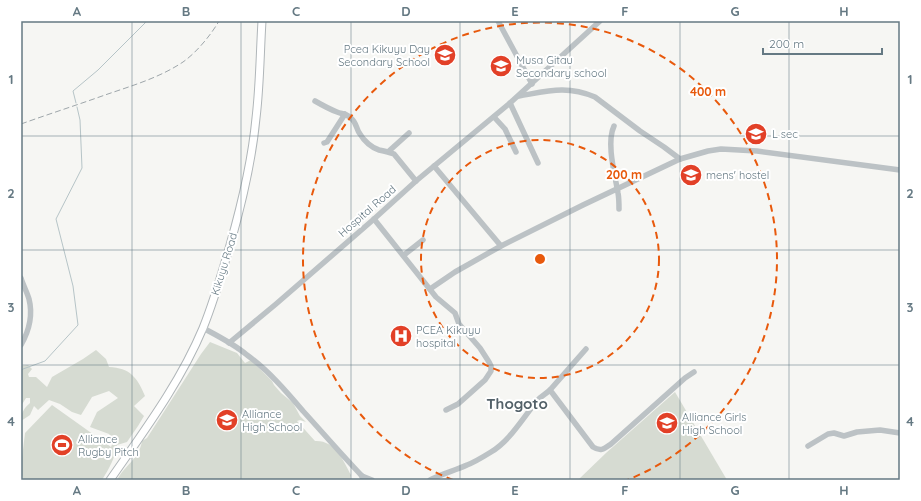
<svg xmlns="http://www.w3.org/2000/svg" width="921" height="501" viewBox="0 0 921 501" font-family="Quicksand,sans-serif">
	<style>
		.green { fill: #d6dbd2 }
		.lines { fill: none; stroke-linecap: round; stroke-linejoin: round }
		.stream { stroke: #b6c4c7; stroke-width: 1 }
		.major-casing { stroke: #b0b6b9; stroke-width: 9 }
		.minor { stroke: #bcc2c5; stroke-width: 5.5 }
		.major { stroke: #fff; stroke-width: 7 }
		.rail { stroke: #9ea6aa; stroke-width: 1; stroke-dasharray: 6 3; stroke-linecap: butt }
		.grid { fill: none; stroke: #657983; stroke-width: 1; stroke-opacity: 0.55 }
		.ring { fill: none; stroke: #e8590c; stroke-width: 2; stroke-dasharray: 7 5 }
		.labels { text-anchor: middle; stroke-width: 4; stroke-linejoin: round; paint-order: stroke }
		.poi-label { font-size: 11px; fill: #657983; stroke: #fff; text-anchor: start }
		.street-label { font-size: 11px; fill: #657983; stroke: #fff }
		.district-label { font-size: 15px; font-weight: bold; fill: #536169; stroke: #fff }
		.centre { fill: #e8590c; stroke: #fff; stroke-width: 2 }
		.ring-label { font-size: 12px; text-anchor: middle; font-weight: bold; fill: #e8590c; stroke: #fff; stroke-width: 4; stroke-linejoin: round; paint-order: stroke }
		.neatline { fill: none; stroke: #657983; stroke-width: 1.5 }
		.grid-label { font-size: 13px; text-anchor: middle; font-weight: bold; fill: #657983 }
	</style>
	<rect width="100%" height="100%" fill="#f6f6f3"/>
	<!-- green -->
	<g class="green">
		<path d="M210,342l27,11 8,10 6,-3 21,21 2,4 7,8 12,10 7,13 6,6 -6,-2 -3,1 18,20c20,-1 28,19 36,34l-1,5h-233c8,-15 22,-21 25,-39l5,-3 54,-84z"/>
		<path d="M96,350l10,9 3,8c21,1 28,10 36,29l-11,10 10,10 -6,10 -11,16 -10,3c-2,13 -8,24 -15,35h-78l-3,-7v-7l4,-33 27,-28 59,42 3,-7 -5,-6 -19,-7 7,-15 21,-14 -9,-7 -17,6 -11,18 -9,-3 -12,-8 -11,-4 -11,10 -4,-4 -4,9 -9,6c0,-8 3,-13 9,-18v-5h-4l-5,8v-40l7,-1 4,4 -4,5 1,3h7l11,10 5,-10 31,-18z"/>
		<path d="M675,392l52,88h-149l28,-27z"/>
	</g>
	<g class="lines">
		<!-- stream -->
		<g class="stream">
			<path d="M76,103l-3,-12 25,-21 47,-47 1,-2"/>
			<path d="M21,371l2,-2 22,-8 33,-36 -5,-39 -17,-67 26,-51 -2,-48 -3,-13"/>
		</g>
		<!-- major casing -->
		<g class="major-casing">
			<path id="major" d="M110,480c34,-49 70,-97 93,-152 11,-27 19,-55 27,-83 12,-42 22,-84 26,-127 4,-33 4,-65 6,-97"/>
		</g>
		<!-- minor -->
		<g class="minor">
			<path d="M498,21l34,63"/>
			<path d="M519,96c29,-5 48,-11 76,1l45,34 24,16 16,12"/>
			<path d="M315,101c7,4 14,8 22,11 5,2 10,2 14,6 6,5 5,11 9,16 4,7 12,14 19,16 5,1 10,2 15,4l22,27"/>
			<path d="M510,103l28,60"/>
			<path d="M494,117l11,12 11,23"/>
			<path d="M614,126c-8,17 1,49 4,67 1,5 1,11 1,16"/>
			<path d="M324,143l3,-1 18,-28"/>
			<path d="M389,151l20,-18"/>
			<path d="M434,166l67,80"/>
			<path d="M374,219l62,78 19,16 4,11 21,24 9,14 2,4v5l-6,9 -27,24 -12,6"/>
			<path d="M404,255l19,-15"/>
			<path d="M21,278c2,7 6,14 8,21 4,16 0,32 -8,46"/>
			<path d="M430,289l25,-17 46,-26 82,-41 97,-46 28,-8 13,-2 36,2 143,19"/>
			<path d="M203,328c15,8 31,16 44,27 21,15 39,36 56,56 20,22 39,44 59,65l1,4"/>
			<path d="M229,343l47,-39 98,-85 42,-38 94,-78 90,-82"/>
			<path d="M586,349l-36,41 43,57c8,5 11,2 18,-3l74,-66 9,-6"/>
			<path d="M808,446l20,-12 6,-1 10,3 13,-4 23,-2 20,3"/>
			<path d="M362,476l10,4"/>
			<path d="M430,480c13,-7 24,-9 37,-15 8,-3 16,-8 24,-13 20,-12 32,-35 47,-52 3,-4 8,-6 12,-10"/>
		</g>
		<!-- major -->
		<use href="#major" class="major"/>
		<!-- rail -->
		<path class="rail" d="M21,124c28,-10 56,-19 84,-29 26,-9 54,-17 78,-33 13,-9 28,-27 36,-41"/>
	</g>
	<!-- grid -->
	<path class="grid" d="M132,21v459M241,21v459M351,21v459M460,21v459M570,21v459M680,21v459M789,21v459M21,136h879M21,250h879M21,365h879"/>
	<!-- distance rings -->
	<g class="ring">
		<circle cx="540" cy="259" r="119"/>
		<path d="M453 480A237 237 0 1 1 627 480"/>
	</g>
	<!-- icons -->
	<defs>
		<g id="school-disc" transform="scale(1.15)"><circle r="9.5" fill="#e24027" stroke="#fff"/><path d="M0-5L7-2L0 1L-7-2ZM-4 1L0 2.5L4 1V4Q0 6-4 4Z" fill="#fff"/></g>
		<g id="hospital-disc" transform="scale(1.15)"><circle r="9.5" fill="#e24027" stroke="#fff"/><path d="M-5-5h3v3.5h4V-5h3V5h-3V1.5h-4V5h-3Z" fill="#fff"/></g>
		<g id="stadium-disc" transform="scale(1.15)"><circle r="9.5" fill="#e24027" stroke="#fff"/><path d="M0-5a6.5 5 0 1 0 0 10a6.5 5 0 1 0 0-10ZM-3.5-1.8h7v3.6h-7Z" fill="#fff"/></g>
	</defs>
	<g fill-rule="evenodd">
		<use href="#school-disc" x="445" y="55"/>
		<use href="#school-disc" x="501" y="66"/>
		<use href="#school-disc" x="756" y="134"/>
		<use href="#school-disc" x="691" y="175"/>
		<use href="#hospital-disc" x="401" y="336"/>
		<use href="#school-disc" x="227" y="420"/>
		<use href="#school-disc" x="667" y="423"/>
		<use href="#stadium-disc" x="62" y="445"/>
	</g>
	<g class="labels">
		<!-- poi labels -->
		<g class="poi-label">
			<text x="430" y="53" text-anchor="end">Pcea Kikuyu Day<tspan x="430" dy="13">Secondary School</tspan></text>
			<text x="516" y="64">Musa Gitau<tspan x="516" dy="13">Secondary school</tspan></text>
			<text x="772" y="138">L sec</text>
			<text x="706" y="179">mens' hostel</text>
			<text x="416" y="334">PCEA Kikuyu<tspan x="416" dy="13">hospital</tspan></text>
			<text x="242" y="418">Alliance<tspan x="242" dy="13">High School</tspan></text>
			<text x="682" y="421">Alliance Girls<tspan x="682" dy="13">High School</tspan></text>
			<text x="78" y="443">Alliance<tspan x="78" dy="13">Rugby Pitch</tspan></text>
		</g>
		<!-- street labels -->
		<g class="street-label">
			<text transform="translate(367 211) rotate(-41)" y="4">Hospital Road</text>
			<text transform="translate(224 264) rotate(-73)" y="4">Kikuyu Road</text>
		</g>
		<!-- district labels -->
		<g class="district-label">
			<text x="517" y="409">Thogoto</text>
		</g>
	</g>
	<circle cx="540" cy="259" r="6" class="centre"/>
	<g class="ring-label">
		<text x="708" y="96">400 m</text>
		<text x="624" y="179">200 m</text>
	</g>
	<!-- border -->
	<rect width="921" height="501" fill="none" stroke="#ffffff" stroke-width="44"/>
	<!-- scale -->
	<path d="M763 48v6h119v-6" fill="none" stroke="#657983" stroke-width="2"/>
	<text x="769" y="48" font-size="12" fill="#657983" stroke="#ffffff" stroke-width="3" paint-order="stroke">200 m</text>
	<rect x="22" y="22" width="877" height="457" class="neatline"/>
	<g class="grid-label">
		<text x="77" y="16">A</text>
		<text x="186" y="16">B</text>
		<text x="296" y="16">C</text>
		<text x="406" y="16">D</text>
		<text x="515" y="16">E</text>
		<text x="625" y="16">F</text>
		<text x="735" y="16">G</text>
		<text x="844" y="16">H</text>
		<text x="11" y="84">1</text>
		<text x="910" y="84">1</text>
		<text x="11" y="198">2</text>
		<text x="910" y="198">2</text>
		<text x="11" y="312">3</text>
		<text x="910" y="312">3</text>
		<text x="11" y="426">4</text>
		<text x="910" y="426">4</text>
		<text x="77" y="495">A</text>
		<text x="186" y="495">B</text>
		<text x="296" y="495">C</text>
		<text x="406" y="495">D</text>
		<text x="515" y="495">E</text>
		<text x="625" y="495">F</text>
		<text x="735" y="495">G</text>
		<text x="844" y="495">H</text>
	</g>
</svg>
